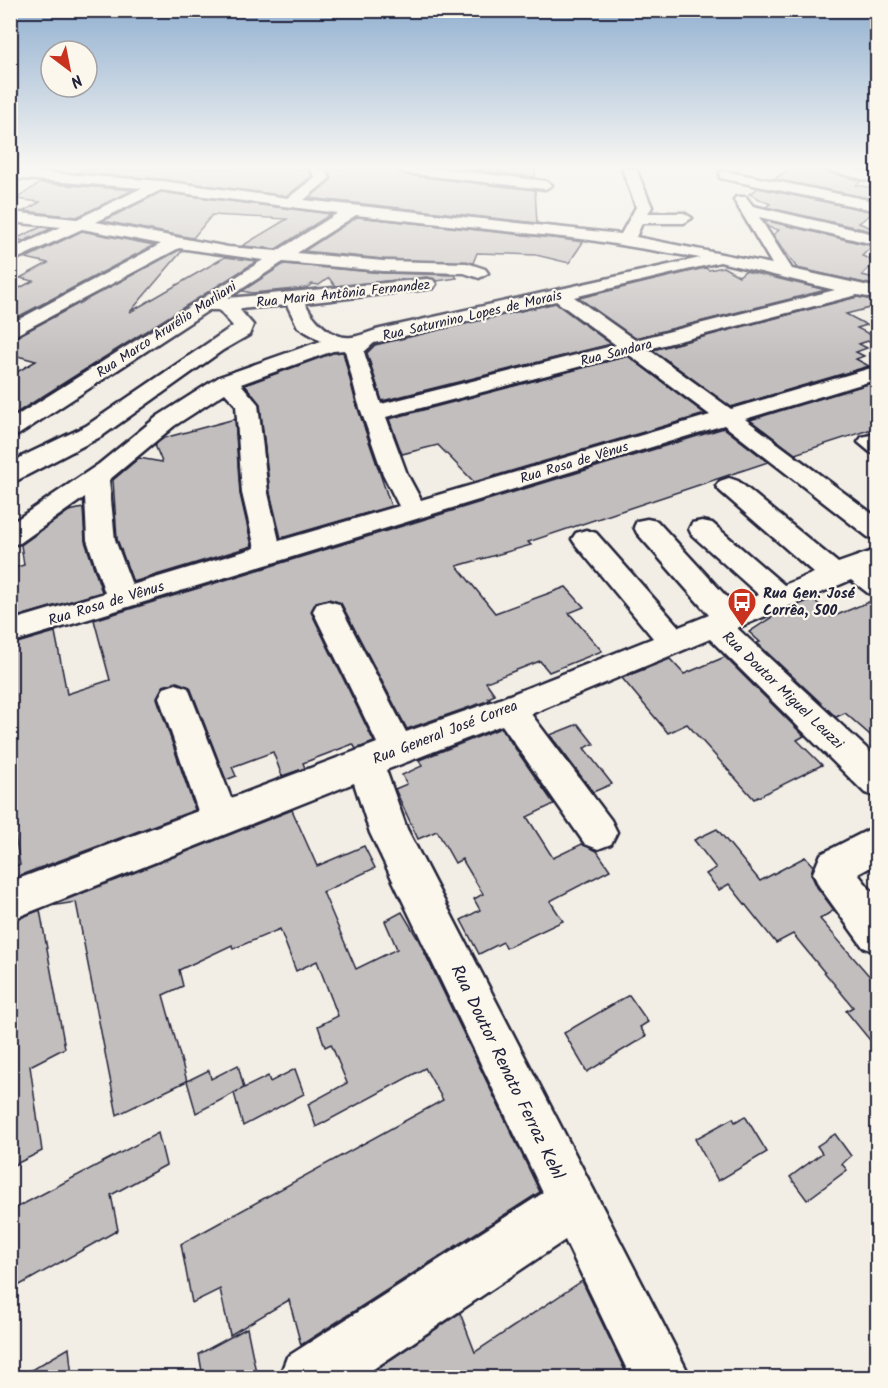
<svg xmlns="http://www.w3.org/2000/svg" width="888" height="1388" viewBox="0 0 888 1388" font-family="Kalam,sans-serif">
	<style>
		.building { fill: #c2bebe; stroke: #22223b; stroke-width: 1.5 }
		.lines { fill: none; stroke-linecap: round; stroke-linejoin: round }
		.minor-casing { stroke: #22223b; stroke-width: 5 }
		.minor { fill: #fbf7ec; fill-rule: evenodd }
		.labels { text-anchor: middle; stroke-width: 4.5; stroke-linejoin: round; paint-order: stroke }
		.far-street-label { font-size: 14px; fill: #22223b; stroke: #fbf7ec }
		.poi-label { font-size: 15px; font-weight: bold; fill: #22223b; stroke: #fbf7ec; text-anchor: start }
		.street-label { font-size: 15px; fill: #22223b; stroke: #fbf7ec }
		.near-street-label { font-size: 18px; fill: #22223b; stroke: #fbf7ec }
	</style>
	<rect width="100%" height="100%" fill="#f2eee5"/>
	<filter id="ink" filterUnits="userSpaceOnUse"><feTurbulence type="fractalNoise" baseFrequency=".0167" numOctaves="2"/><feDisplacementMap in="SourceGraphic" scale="12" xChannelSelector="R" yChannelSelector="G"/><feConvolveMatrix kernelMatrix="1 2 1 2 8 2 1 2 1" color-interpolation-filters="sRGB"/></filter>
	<g filter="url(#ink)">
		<!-- building -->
		<g class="building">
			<path d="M84,169h224l4,7 -25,20 -126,-17 -84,-6z"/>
			<path d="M327,169h69l9,6 130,15 2,33 -228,-25 22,-18z"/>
			<path d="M467,169h68v8z"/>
			<path d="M821,169l40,12 -5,4 22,4v11l-104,-21 14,-9z"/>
			<path d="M40,183l93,7 -56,27 -53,-6 16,-9 -24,-3z"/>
			<path d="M758,188l116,24 -15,11 15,6 -3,2 -105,-24 4,-3 -21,-10z"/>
			<path d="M161,192l21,3 149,19 -55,35 -34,-3 45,-27 -75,-4 -19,23 -90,-17z"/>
			<path d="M357,217l204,22 22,3 -14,21 -33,-8 -59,-2 -4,10 -90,-4 -79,-8z"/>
			<path d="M764,220l108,26 -10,10 14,5 -14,14 16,4v7l-81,-18 -24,-33 6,-5 -11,-3z"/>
			<path d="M41,227l11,1 -28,13 -9,-2z"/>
			<path d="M82,231l72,14 -144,76v-28l23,-12 -13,-3 28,-15 -22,-5z"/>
			<path d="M179,250l3,1 -52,61 95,-55 32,4 -247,156v-41l26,-15 -26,-7v-14z"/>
			<path d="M284,264l99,9 72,2 2,3 -20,3 -10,-4 -92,9 -6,-8 -10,7 -7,-1 -6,4 -54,5 -10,-2z"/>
			<path d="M723,267l16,9 6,-5 81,19 -191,48 -56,-40 126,-30 4,2z"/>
			<path d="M857,297l21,4v5l-32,8 21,11 -10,3 20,10 -18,6 8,4 -11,4 8,4 -8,3 13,7 -138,41 -78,-57z"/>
			<path d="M555,303l56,41 -229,57 -15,-48 8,-8z"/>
			<path d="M343,352l13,51 35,103 -110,32 -11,-45 -10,-89 -15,-19 88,-32z"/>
			<path d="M628,356l77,58 -231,68 -36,-37 -36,9 -13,-35z"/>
			<path d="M878,381v46l-83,27 -45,-34z"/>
			<path d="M235,419l5,75 12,52 -119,36 -16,-43 -4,-59 26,-22 23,4 -7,-17 9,-7z"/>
			<path d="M724,428l44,34 -240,80 3,3 -74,21 38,47 71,-26 18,20 -15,6 33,38 -53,21 -9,-11 -54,21 9,13 -7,3 2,2 -83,29 -66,-126 -12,-4 -13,3 -5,10 63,130 -18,7 -3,-5 -50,19 2,5 -23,8 -9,-24 -41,15 4,9 -10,4 -36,-93 -13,-5 -14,4 -6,12 38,112 -185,69v-13l10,-1 -10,-61v-159l45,-13 12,62 43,-14 -16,-60z"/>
			<path d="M83,508l2,33 17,51 -92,27v-50l14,-4 -3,-20 48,-34z"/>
			<path d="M878,598v144l-33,-29 -9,4 -79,-74 3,-1 -11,-10 29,-19 35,-14 19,18z"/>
			<path d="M725,657l79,79 -7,4 25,25 -68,34 -67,-75 -19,9 -46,-55 48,-19 14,15z"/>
			<path d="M578,724l16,20 -10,4 28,36 -19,8 -43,-57z"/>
			<path d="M501,728l53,76 -27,13 26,41 29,-14 15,7 13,19 -60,31 13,20 -57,27 -3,-6 -24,12 -18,-34 19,-10 -6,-11 9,-5 -21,-35 -7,4 -18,-32 -19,8 -23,-50 12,-5 -5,-9 20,-9 -3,-6z"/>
			<path d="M292,810l25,56 47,-20 11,22 -52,24 33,77 41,-20 -12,-28 17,-9 16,27 122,253 -239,153 -12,-45 -59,35 -10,-46 -28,14 -11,-59 262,-144 -18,-32 -109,59 -8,-23 39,-21 -16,-39 -6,3 -7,-21 20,-10 -21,-55 -21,10 -16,-42 -47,20 -1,-4 -53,25 4,16 -20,9 24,86 -70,34 -41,-213 -26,4z"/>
			<path d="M717,829l43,52 45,-24 8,9 -2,8 6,13 17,23 -14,9 58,67v64l-32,-39 7,-4 -60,-73 -17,9 -47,-59 -10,6 -13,-16 10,-6 -22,-28z"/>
			<path d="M40,910l25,138 -35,18 12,85 -32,16v-245z"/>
			<path d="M629,995l19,27 -8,5 6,9 -59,36 -23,-39z"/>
			<path d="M238,1065l6,23 -48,25 -9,-32 22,-11 2,9z"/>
			<path d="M295,1069l9,25 -61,32 -9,-33 34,-17 2,6z"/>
			<path d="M745,1116l22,36 -49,29 -23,-42 38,-21 2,4z"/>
			<path d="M158,1133l8,32 -55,30 7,35 -100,56 -8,-75z"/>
			<path d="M835,1134l16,22 -9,8 5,6 -40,30 -17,-23 32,-24 -5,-7z"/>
			<path d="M582,1281l46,96h-263l95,-64 15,39z"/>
			<path d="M247,1328l10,49h-54l-4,-23z"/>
			<path d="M69,1348l3,29h-53z"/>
		</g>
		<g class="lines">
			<!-- minor casing -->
			<g class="minor-casing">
				<g id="minor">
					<path d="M310,169h14l6,9 -26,22 317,34 15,-27 -14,-38h14l16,38 -4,6h36l8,5 -8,5h-42l-6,14 136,27 -38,-64 2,-3h10l7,9 125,29v10l-119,-28 33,52 86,19v11l-21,-4 -209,54 83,60 147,-43v13l-133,40 133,99v21l-10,-2 -144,-112 -714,218v-22l95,-28 -18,-53 -2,-43 -65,46 -10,2v-21l89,-60 59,-48 61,-39 102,-36 -23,-14 -11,-22 -48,4 14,16 -4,10 -26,15 -121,86 -92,48v-19l13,-9 63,-30 147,-100 -14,-16h-10l-191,125 -8,2v-17l253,-160 -84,-12 -169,90v-14l151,-80 -79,-15 -72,33v-12l51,-23 -51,-5v-10l67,7 65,-31 -132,-10v-8l151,11 127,17 27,-21zM161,190l21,3 156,20 -61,38 -49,-4 -132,-25zM356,215l234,25 110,18 -320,71c-9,2 -19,7 -28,8 -20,3 -39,-18 -47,-34l122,-14 6,-1 3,-4 -3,-4 -6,-1 -199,19 55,-36 100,9 81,2 15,5 9,-5 -3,-4 -18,-6 -84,-2 -86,-8zM720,262l115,28 -200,50 -61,-43zM556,301l60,44 -235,59 -17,-52 10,-9zM345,350l13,52 25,72 16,32 -120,35 -11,-48 -10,-89 -17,-20 92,-33zM628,354l82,61 -289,85 -14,-26 -21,-57zM225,393l11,12 6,88 13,55 -123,37 -17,-45 -6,-60 65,-54z"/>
					<path d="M398,169h47l100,12 7,4 -7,4 -140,-16z"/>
					<path d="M823,169h29l26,6v8z"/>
					<path d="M725,171l153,31v9l-158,-33v-6z"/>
					<path d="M870,435l8,2v17l-8,-2 -12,-10 4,-5z"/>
					<path d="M729,478l9,3 100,82 40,-14v47l-10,-3 -17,-13 -114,48 141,131v38l-13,-4 -155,-154 -179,75 80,106 6,12 -6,12 -13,5 -13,-5 -83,-119 -116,45 21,59 284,549h-60l-66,-138 -205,138h-81l8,-21 256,-164 -173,-360 -16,-50 -344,137v-38l188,-71 -39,-114 5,-9 12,-4 12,4 43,110 146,-55 -64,-132 4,-7 11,-3 11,3 67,128 91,-32 156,-62 -77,-93 -4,-6 4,-6 10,-3 10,3 83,94 30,-12 -72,-82 -3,-6 3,-6 10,-2 10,2 77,84 25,-10 -67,-60 -3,-6 3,-6 10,-2 10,2 72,62 30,-12 -94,-82 -4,-5 4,-5z"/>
					<path d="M878,825v38l-20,11 20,25v54l-15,-6 -44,-61 -6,-13 8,-19z"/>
				</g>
			</g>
			<!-- minor -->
			<use href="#minor" class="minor"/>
		</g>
	</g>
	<!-- sky -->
	<linearGradient id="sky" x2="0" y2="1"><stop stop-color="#91b0d0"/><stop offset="0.46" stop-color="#f9f7f3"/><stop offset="1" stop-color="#f9f7f3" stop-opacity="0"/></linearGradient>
	<rect width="888" height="364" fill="url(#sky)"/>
	<!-- icons -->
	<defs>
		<g id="bus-pin" transform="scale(1.5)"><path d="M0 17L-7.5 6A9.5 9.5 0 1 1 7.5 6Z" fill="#c8321e" stroke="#fbf7ec"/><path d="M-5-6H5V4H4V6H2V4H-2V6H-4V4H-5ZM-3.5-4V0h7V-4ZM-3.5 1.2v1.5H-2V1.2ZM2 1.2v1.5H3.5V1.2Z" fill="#fff"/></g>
	</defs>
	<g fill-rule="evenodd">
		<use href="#bus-pin" x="742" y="602"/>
	</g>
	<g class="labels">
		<!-- far-street labels -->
		<g class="far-street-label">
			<text transform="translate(343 293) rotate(-6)" y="5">Rua Maria Antônia Fernandez</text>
			<text transform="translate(472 315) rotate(-13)" y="5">Rua Saturnino Lopes de Morais</text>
			<text transform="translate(166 329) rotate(-33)" y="5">Rua Marco Arurélio Marliani</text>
			<text transform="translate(616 352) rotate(-14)" y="5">Rua Sandara</text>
			<text transform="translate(574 462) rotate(-17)" y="5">Rua Rosa de Vênus</text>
		</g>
		<!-- poi labels -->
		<g class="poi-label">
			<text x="763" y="598">Rua Gen. José<tspan x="763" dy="17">Corrêa, 500</tspan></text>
		</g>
		<!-- street labels -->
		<g class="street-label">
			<text transform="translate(106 603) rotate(-17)" y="5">Rua Rosa de Vênus</text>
			<text transform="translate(783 690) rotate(44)" y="5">Rua Doutor Miguel Leuzzi</text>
			<text transform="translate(445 732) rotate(-21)" y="5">Rua General José Correa</text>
		</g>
		<!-- near-street labels -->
		<g class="near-street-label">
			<text transform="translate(508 1072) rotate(64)" y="6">Rua Doutor Renato Ferraz Kehl</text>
		</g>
	</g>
	<!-- margin -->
	<rect width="888" height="1388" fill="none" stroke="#fbf7ec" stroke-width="36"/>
	<rect x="18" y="18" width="852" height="1352" fill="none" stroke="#22223b" stroke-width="2" filter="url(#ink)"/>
	<!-- north arrow -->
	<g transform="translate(69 69) rotate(148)"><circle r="28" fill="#fbf7ec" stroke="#a4a2a5" stroke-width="1.5"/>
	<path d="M0-4.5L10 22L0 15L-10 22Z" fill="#c8321e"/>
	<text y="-9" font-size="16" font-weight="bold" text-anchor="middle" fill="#22223b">N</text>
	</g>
</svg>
